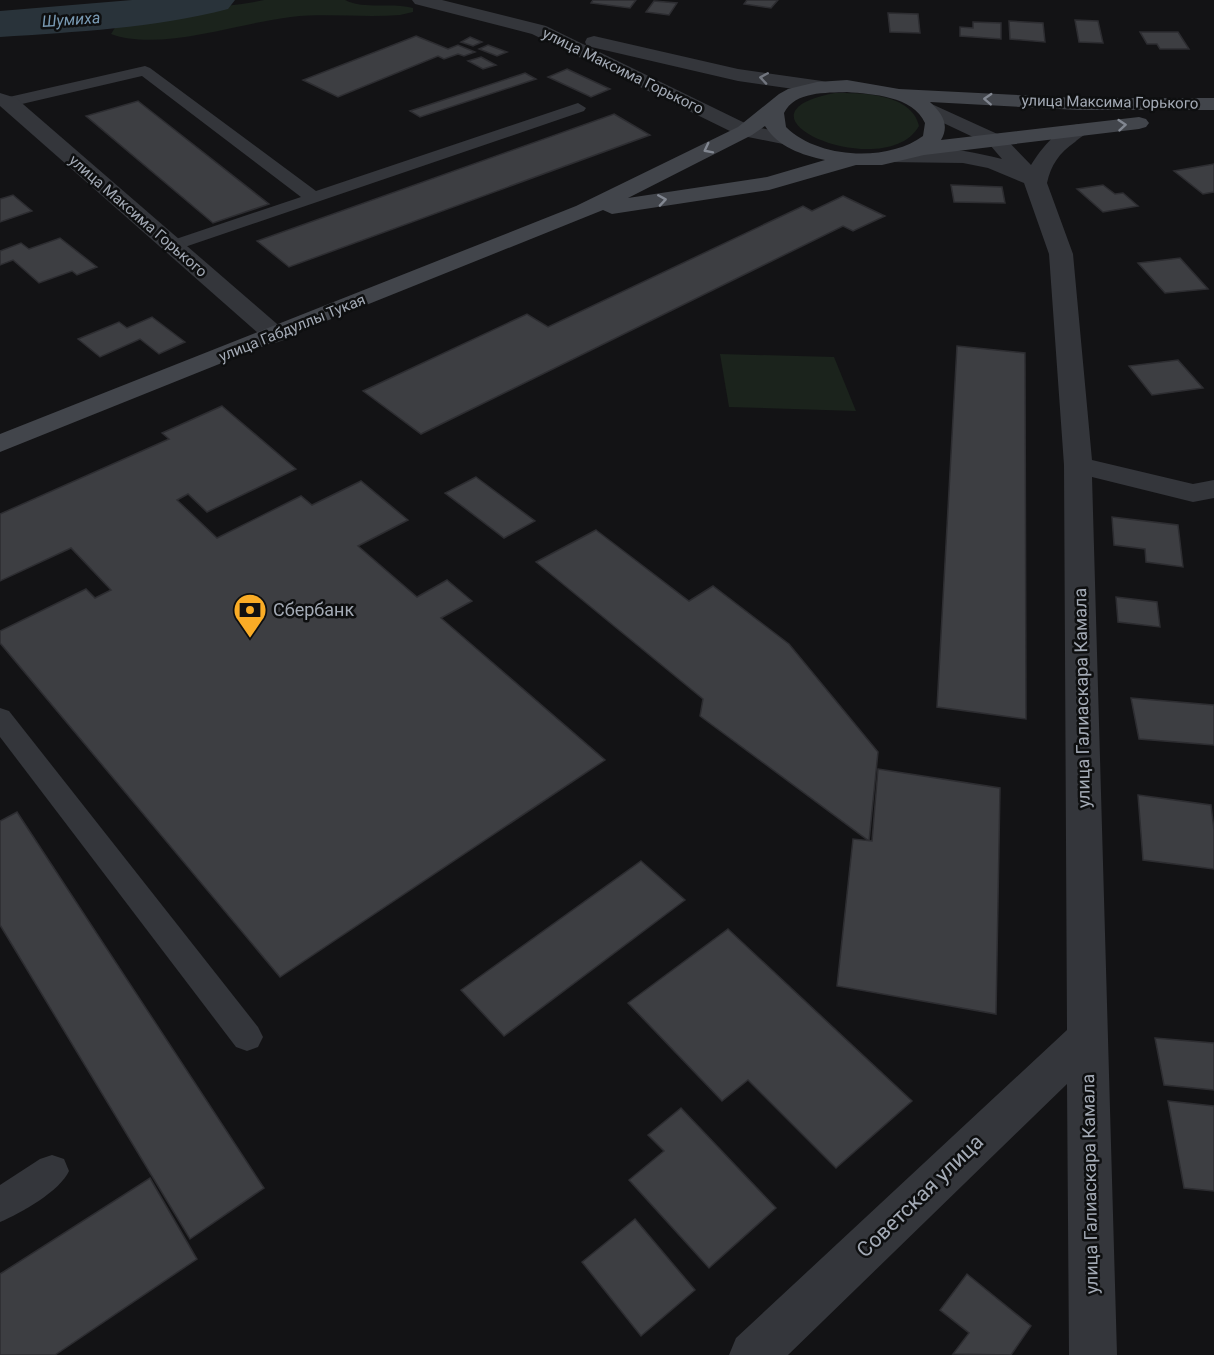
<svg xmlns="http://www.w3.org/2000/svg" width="1214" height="1355" viewBox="0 0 1214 1355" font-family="Roboto,sans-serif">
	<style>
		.green { fill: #1b231c }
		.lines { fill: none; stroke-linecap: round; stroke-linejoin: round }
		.river { fill: #29333a; fill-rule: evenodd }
		.building { fill: #3d3e42; stroke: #2d2d31; stroke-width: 1.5 }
		.service { fill: #34363b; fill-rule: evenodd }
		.minor { fill: #34363b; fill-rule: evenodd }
		.tertiary { fill: #34363b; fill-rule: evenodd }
		.secondary { fill: #42454b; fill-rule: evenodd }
		.oneway { stroke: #72767f }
		.oneway2 { stroke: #828791 }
		.labels { text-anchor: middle; stroke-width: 5; stroke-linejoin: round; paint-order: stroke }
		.far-street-label { font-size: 15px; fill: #a4abb6; stroke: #0e0f10 }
		.far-water-label { font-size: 16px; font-style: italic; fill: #799ab3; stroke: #0e0f10 }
		.poi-label { font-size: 18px; fill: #a4abb6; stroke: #0e0f10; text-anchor: start }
		.street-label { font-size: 18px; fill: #a4abb6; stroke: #0e0f10 }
		.near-street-label { font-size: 21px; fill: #a4abb6; stroke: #0e0f10 }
	</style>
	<rect width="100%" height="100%" fill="#131315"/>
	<!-- green -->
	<g class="green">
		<path d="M264,0h81c20,10 47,2 68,8v4l-13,3c-36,3 -73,-2 -109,2 -53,6 -131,35 -180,17l5,-8c26,-7 55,-14 83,-17 22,-3 43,-4 65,-9z"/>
		<path d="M835,93c27,0 76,0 84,33 -33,59 -202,-11 -84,-33z"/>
		<path d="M720,354l114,3 22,54 -127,-4z"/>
	</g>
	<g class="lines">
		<!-- river -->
		<path class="river" d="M132,0h103l-7,9c-74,19 -152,23 -228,28v-26z"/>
	</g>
	<!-- building -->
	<g class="building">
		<path d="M593,0h43l-6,8 -39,-5z"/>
		<path d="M747,0h31l-7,8 -27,-4z"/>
		<path d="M654,1l23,2 -8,12 -23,-3z"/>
		<path d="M888,13l30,1 2,19 -30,-1z"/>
		<path d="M1075,20l23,1 5,22 -24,-1z"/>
		<path d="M1009,21l34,2 2,19 -35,-3z"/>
		<path d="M973,22l28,1v16l-41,-3v-9l13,1z"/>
		<path d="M1140,32h38l11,17h-29l-3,-5h-10z"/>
		<path d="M416,36l32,13 10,-4 17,7 -11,4 -6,-2 -14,5 -6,-3 -100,41 -35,-17z"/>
		<path d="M470,37l12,5 -9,4 -12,-4z"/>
		<path d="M488,45l19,7 -10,4 -18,-7z"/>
		<path d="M481,57l15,8 -13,4 -15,-8z"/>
		<path d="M567,69l43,20 -19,8 -43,-20z"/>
		<path d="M525,73l11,6 -116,38 -10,-6z"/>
		<path d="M138,101l131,103 -56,19 -127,-107z"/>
		<path d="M614,114l36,21 -361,132 -32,-26z"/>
		<path d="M1214,164v28l-11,2 -29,-23z"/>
		<path d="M951,185l51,2 3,16 -51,-1z"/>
		<path d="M1103,185l12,9 8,-1 15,13 -35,6 -26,-23z"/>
		<path d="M13,195l19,16 -32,11v-23z"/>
		<path d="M843,196l42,20 -32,15 -10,-5 -422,208 -58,-43 164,-77 21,13 255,-121 9,5z"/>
		<path d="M60,238l37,29 -20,8 -5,-4 -33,12 -26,-23 -13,5v-14l21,-8 8,6z"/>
		<path d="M1180,258l28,31 -43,4 -27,-30z"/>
		<path d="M152,317l33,25 -26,12 -19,-15 -40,18 -22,-18 41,-17 8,6z"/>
		<path d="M957,346l68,7 1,366 -89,-12z"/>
		<path d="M1178,360l25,28 -51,7 -23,-29z"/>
		<path d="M222,406l74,63 -89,43 -19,-18 -11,6 40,38 84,-42 11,9 49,-24 47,39 -50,26 59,51 30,-17 25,21 -31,17 164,142 -325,217 -280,-334v-12l86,-42 9,9 16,-8 -40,-42 -71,33v-67l169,-75 -7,-6z"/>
		<path d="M476,477l59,44 -31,17 -59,-45z"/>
		<path d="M1112,517l66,8 5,42 -37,-5 -1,-13 -31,-4z"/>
		<path d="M596,530l93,71 24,-15 76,58 89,108 -9,89 -169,-125 3,-17 -167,-137z"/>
		<path d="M1116,597l41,5 3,25 -42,-5z"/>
		<path d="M1131,698l83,7v40l-75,-6z"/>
		<path d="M878,769l122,19 -4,226 -159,-28 16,-147 19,2z"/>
		<path d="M1138,795l73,10 3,25v39l-71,-9z"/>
		<path d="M17,812l247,376 -74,51 -190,-314v-104z"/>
		<path d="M641,861l44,39 -181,136 -43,-46z"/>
		<path d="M728,929l184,172 -76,67 -88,-88 -26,21 -94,-98z"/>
		<path d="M1155,1038l59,5v47l-50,-5z"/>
		<path d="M1168,1101l46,5v85l-30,-3z"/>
		<path d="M681,1108l95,100 -67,60 -80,-88 35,-29 -16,-16z"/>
		<path d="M150,1178l47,81 -142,96h-55v-81z"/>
		<path d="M635,1219l60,71 -54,46 -59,-74z"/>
		<path d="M967,1274l64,52 -20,29 -58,-1 16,-21 -29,-23z"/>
	</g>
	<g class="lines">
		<!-- service -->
		<g class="service">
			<path d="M145,66l5,2 166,123 256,-86 6,-2 8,5 -2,3 -411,140 -6,-1 -3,-4 3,-4 134,-45 -159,-121 -133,31 -8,-5 8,-5z"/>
			<path d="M0,708l9,3 249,316 5,10 -5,10 -11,4 -11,-4 -236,-310z"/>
			<path d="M52,1155l12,4 5,12c-9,20 -48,42 -69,51v-37l40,-26z"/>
		</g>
		<!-- minor -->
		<g class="minor">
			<path d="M0,93l16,5 268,232 4,5 -4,5 -9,3 -9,-3 -266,-234z"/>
			<path d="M925,101l79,36 27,28c11,-18 33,-46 56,-40l3,4c-4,6 -10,8 -15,13 -16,11 -24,23 -28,41l26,71 19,206 101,24 21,-4v18l-21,4 -101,-25 25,878h-48l-2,-271 -279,271h-59l7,-17 331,-308 -3,-565 -15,-211 -25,-71 -36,-15 -25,-5 -75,-1 -3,-5 3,-5c37,-9 78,-2 114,7l-12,-14 -72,-34 -3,-4 3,-4z"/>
		</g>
		<!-- tertiary -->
		<g class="tertiary">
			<path d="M412,0h30l104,26 205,100 44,9 3,4 -3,4 -7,2 -50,-10 -206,-101 -117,-30z"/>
			<path d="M594,36l144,33 84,12 7,2 3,4 -3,4 -7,2 -84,-12 -151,-35 -2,-4 2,-4z"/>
		</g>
		<!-- secondary -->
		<path class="secondary" d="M847,80l52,9 179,9h136v12h-136l-148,-8c12,11 20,23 11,38l198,-23 7,2 3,4 -3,4 -7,2 -215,26 -42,10h-26l-87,25 -157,24 -9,-4 -603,242v-18l576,-228 162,-79 41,-33 9,-5 29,-7zM847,92c25,2 66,4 78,31l-2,13c-35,26 -105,23 -137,-9l-2,-14c11,-22 42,-20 63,-21zM765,126c13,21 37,29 60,34l-58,17 -139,21 124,-63z"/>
	</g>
	<!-- one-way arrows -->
	<defs><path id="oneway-chevron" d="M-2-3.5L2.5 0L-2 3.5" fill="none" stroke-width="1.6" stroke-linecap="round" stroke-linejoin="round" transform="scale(1.5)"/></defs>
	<use class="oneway" href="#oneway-chevron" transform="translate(764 78) rotate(-171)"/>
	<g class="oneway2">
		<use href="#oneway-chevron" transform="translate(988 99) rotate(-177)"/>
		<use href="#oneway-chevron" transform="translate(1122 125) rotate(-5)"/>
		<use href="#oneway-chevron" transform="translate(708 149) rotate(153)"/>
		<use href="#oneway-chevron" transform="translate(662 200) rotate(-9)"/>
	</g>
	<!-- icons -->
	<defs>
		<g id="bank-pin" transform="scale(1.725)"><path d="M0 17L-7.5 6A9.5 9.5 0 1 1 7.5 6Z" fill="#faac26" stroke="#0e0f10"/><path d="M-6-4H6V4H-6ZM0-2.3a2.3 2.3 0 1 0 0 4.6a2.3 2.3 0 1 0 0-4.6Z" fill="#111"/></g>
	</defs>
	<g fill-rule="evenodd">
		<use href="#bank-pin" x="250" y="610"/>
	</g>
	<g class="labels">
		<!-- far-street labels -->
		<g class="far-street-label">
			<text transform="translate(623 71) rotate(26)" y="5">улица Максима Горького</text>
			<text transform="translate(1110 102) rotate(1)" y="5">улица Максима Горького</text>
			<text transform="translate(138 216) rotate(41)" y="5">улица Максима Горького</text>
			<text transform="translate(292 328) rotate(-22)" y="5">улица Габдуллы Тукая</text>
		</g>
		<!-- far-water labels -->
		<g class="far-water-label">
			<text transform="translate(71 19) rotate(-4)" y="6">Шумиха</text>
		</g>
		<!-- poi labels -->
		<g class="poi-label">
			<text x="273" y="616">Сбербанк</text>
		</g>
		<!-- street labels -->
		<g class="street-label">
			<text transform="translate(1082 698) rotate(-91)" y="6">улица Галиаскара Камала</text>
			<text transform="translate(1090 1184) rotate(-91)" y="6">улица Галиаскара Камала</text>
		</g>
		<!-- near-street labels -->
		<g class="near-street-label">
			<text transform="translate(920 1196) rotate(-44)" y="7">Советская улица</text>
		</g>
	</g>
</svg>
